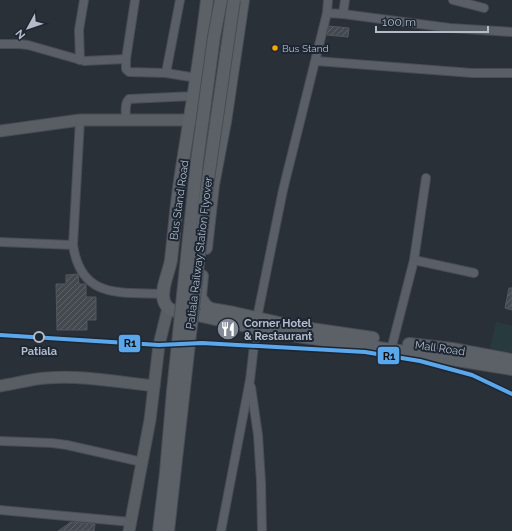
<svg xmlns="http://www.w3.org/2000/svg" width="512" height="531" viewBox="0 0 512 531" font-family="Raleway,sans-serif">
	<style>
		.green { fill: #273a3e }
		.building { fill: url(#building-hatch); stroke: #52575f }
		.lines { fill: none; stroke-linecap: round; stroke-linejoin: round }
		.street-casing { stroke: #484c53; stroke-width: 10 }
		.secondary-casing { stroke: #484c53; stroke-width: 13 }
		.primary-casing { stroke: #484c55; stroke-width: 14 }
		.street { stroke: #5a5e66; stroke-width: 8 }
		.secondary { stroke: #595d64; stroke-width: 11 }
		.primary { stroke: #5c6168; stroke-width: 12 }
		.primary-bridge-casing { stroke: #484c55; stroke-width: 14; stroke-linecap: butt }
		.primary-bridge { stroke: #5c6168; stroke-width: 12 }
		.rail-1-casing { stroke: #1d2633; stroke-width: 7 }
		.rail-1 { stroke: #5aa8eb; stroke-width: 4 }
		.bus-dot { fill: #f7a600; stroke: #1d2633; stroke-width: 1.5 }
		.stop-dot { fill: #1d2633; stroke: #b4bcc9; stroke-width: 2 }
		.labels { text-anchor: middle; stroke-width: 4; stroke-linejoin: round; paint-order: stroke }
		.bus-label { font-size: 10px; fill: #b4bcc9; stroke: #1d2633; text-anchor: start }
		.street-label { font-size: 11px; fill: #b4bcc9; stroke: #1d2633 }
		.poi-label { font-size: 11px; font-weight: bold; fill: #b4bcc9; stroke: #1d2633; text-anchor: start }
		.stop-label { font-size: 11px; font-weight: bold; fill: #b4bcc9; stroke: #1d2633 }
		.line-badge { stroke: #1d2633; stroke-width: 1.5 }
		.pale-badge-label { font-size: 11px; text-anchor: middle; font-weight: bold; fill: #111 }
	</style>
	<defs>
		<pattern id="building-hatch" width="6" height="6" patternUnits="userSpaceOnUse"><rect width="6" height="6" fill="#444950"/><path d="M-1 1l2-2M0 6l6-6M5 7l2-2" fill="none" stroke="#5d6168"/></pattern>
	</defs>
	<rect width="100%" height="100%" fill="#2a3038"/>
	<!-- green -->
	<path class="green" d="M496,322l16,4v27l-22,-5z"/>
	<!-- building -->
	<g class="building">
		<path d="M329,26l20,2 -1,9 -21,-2z"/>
		<path d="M78,274l1,10h7v13h10v23h-9v10h-30l-1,-46h10v-9z"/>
		<path d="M509,288h3v22l-7,-2z"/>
		<path d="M71,522l24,2 -1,7h-36z"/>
	</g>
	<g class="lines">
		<!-- street casing -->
		<g class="street-casing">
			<g id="street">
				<path d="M328,0l-1,13 16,1 107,14 62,4"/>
				<path d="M453,0l31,8"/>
				<path d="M343,14l2,-14"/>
				<path d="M0,44h19l9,1 56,16 42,-2v10l3,3 37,1 31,5"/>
				<path d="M126,59l9,-59"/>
				<path d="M80,60l-1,-30 5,-30"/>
				<path d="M316,61l156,12h40"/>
				<path d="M166,73l14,-73"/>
				<path d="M126,120c0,-7 -2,-16 3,-21l65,-3"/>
				<path d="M0,242l73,3c8,54 46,47 90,49"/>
				<path d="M73,245l7,-125"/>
				<path d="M414,260l60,13"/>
				<path d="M257,318l26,-128 44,-177"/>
				<path d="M393,342l21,-82 12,-82"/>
				<path d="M251,387l7,48 3,47 1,49"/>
				<path d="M0,441l52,2 15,2 75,17"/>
				<path d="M0,510l131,12"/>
				<path d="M221,531l29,-151 6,-52"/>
			</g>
		</g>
		<!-- secondary casing -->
		<g class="secondary-casing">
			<g id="secondary">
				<path d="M0,131l80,-11h111l33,1"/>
				<path d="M0,386c15,-2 30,-7 46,-8 36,-3 72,4 108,8"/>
				<path d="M129,531l21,-111 9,-75 9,-37"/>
			</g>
		</g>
		<!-- primary casing -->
		<g class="primary-casing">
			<g id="primary">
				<path d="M207,0c-7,61 -18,121 -27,181 -4,26 -6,53 -9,79 -2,13 -11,29 -7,41 3,10 11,10 20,11l85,19 29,5 128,19 86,14"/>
				<path d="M206,248l7,-63 12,-63 18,-122"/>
				<path d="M202,276l-2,21 6,9 5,3 23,4 63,14 76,11"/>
				<path d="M409,344l43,5 60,11"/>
			</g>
		</g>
		<!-- street -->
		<use href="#street" class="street"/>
		<!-- secondary -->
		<use href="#secondary" class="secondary"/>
		<!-- primary -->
		<use href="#primary" class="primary"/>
		<!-- primary-bridge casing -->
		<g class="primary-bridge-casing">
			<g id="primary-bridge">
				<path d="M159,531l7,-59 7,-81 24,-230 17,-124 7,-37"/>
				<path d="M168,531l37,-331 29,-200"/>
			</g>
		</g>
		<!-- primary-bridge -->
		<use href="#primary-bridge" class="primary-bridge"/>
		<!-- rail-1 casing -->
		<g class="rail-1-casing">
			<path id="rail-1" d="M0,335l159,10 43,-2 163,9 55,9 52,14 40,19"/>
		</g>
		<!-- rail-1 -->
		<use href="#rail-1" class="rail-1"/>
	</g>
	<!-- icons -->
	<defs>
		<g id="restaurant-disc" transform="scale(1.15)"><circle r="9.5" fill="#848b96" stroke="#1d2633"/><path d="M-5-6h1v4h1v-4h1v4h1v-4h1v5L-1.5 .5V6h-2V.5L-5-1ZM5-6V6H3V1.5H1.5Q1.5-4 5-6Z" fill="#fff"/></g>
	</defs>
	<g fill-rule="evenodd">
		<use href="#restaurant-disc" x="228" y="329"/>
	</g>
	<!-- markers -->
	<circle class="bus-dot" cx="275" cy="48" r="3.5"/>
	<circle class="stop-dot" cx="39" cy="337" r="5"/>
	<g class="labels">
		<!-- bus labels -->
		<g class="bus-label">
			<text x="282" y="52">Bus Stand</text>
		</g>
		<!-- street labels -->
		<g class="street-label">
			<text transform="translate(179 200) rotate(-82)" y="4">Bus Stand Road</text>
			<text transform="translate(199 253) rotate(-83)" y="4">Patiala Railway Station Flyover</text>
			<text transform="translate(440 348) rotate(8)" y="4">Mall Road</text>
		</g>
		<!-- poi labels -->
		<g class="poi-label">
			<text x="244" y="327">Corner Hotel<tspan x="244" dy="13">&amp; Restaurant</tspan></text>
		</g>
		<!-- stop labels -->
		<g class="stop-label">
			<text x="39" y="355">Patiala</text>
		</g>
	</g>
	<g class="line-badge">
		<rect x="118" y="334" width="23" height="19" rx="4" fill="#5aa8eb"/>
		<rect x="377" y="346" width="23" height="19" rx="4" fill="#5aa8eb"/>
	</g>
	<g class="pale-badge-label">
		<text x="130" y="347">R1</text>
		<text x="389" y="360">R1</text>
	</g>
	<!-- north arrow -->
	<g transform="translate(28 28) rotate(230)" stroke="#1d2633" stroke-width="3" paint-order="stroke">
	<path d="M0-3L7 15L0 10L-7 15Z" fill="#b4bcc9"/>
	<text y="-6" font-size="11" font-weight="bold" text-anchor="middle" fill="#b4bcc9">N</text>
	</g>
	<!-- scale -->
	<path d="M376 26v6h112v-6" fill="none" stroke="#b4bcc9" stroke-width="2"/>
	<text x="382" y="26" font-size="12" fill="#b4bcc9" stroke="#1d2633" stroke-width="3" paint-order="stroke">100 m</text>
</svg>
